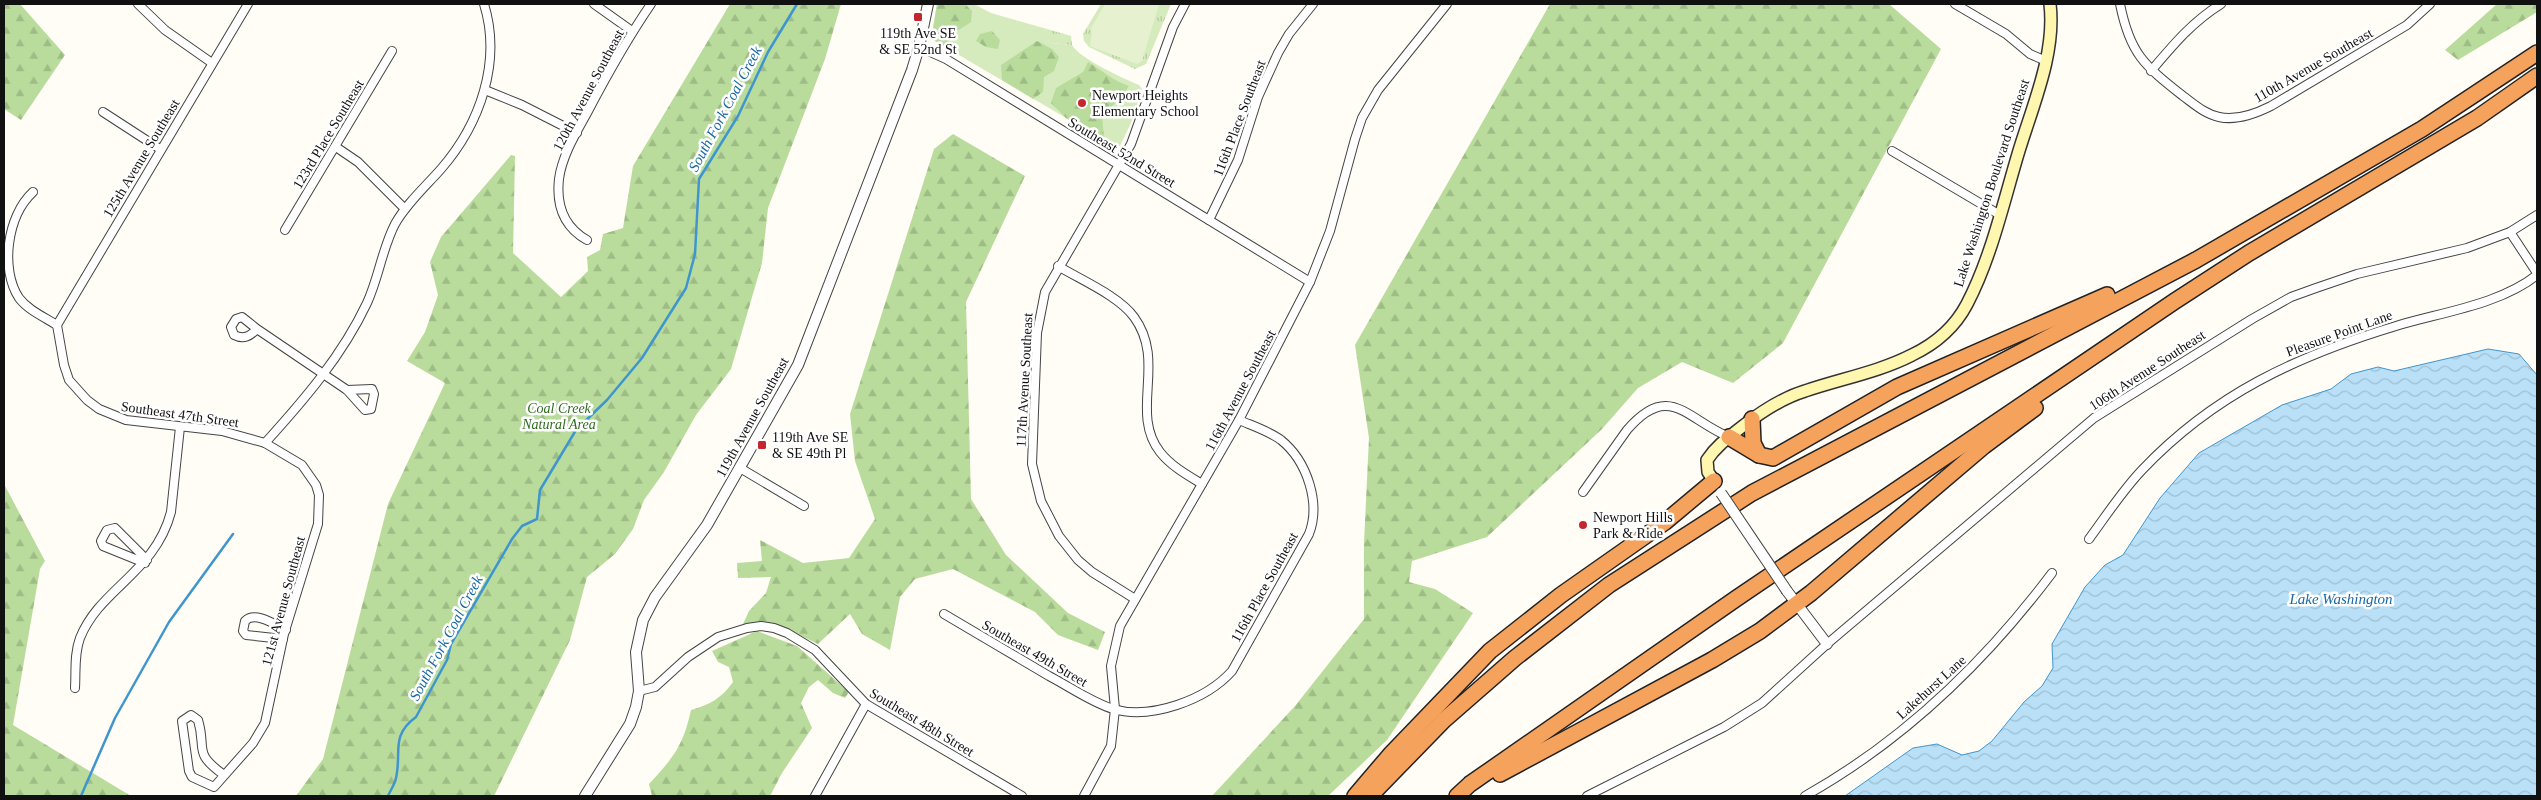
<svg xmlns="http://www.w3.org/2000/svg" width="2541" height="800" viewBox="0 0 2541 800" font-family="Georgia,serif">
	<style>
		.grass { fill: #d5ebbd }
		.forest { fill: url(#forest-firs) }
		.park { fill: url(#park-tufts) }
		.pitch { fill: #e6f2cf }
		.water { fill: url(#water-waves); stroke: #3f96cf }
		.lines { fill: none; stroke-linecap: round; stroke-linejoin: round }
		.stream { stroke: #3f96cf; stroke-width: 2.5 }
		.minor-casing { stroke: #444; stroke-width: 10 }
		.tertiary-casing { stroke: #444; stroke-width: 12 }
		.secondary-casing { stroke: #333; stroke-width: 14 }
		.motorway-casing { stroke: #222; stroke-width: 18 }
		.minor { stroke: #fff; stroke-width: 8 }
		.tertiary { stroke: #fff; stroke-width: 10 }
		.secondary { stroke: #fff6b0; stroke-width: 11 }
		.motorway { stroke: #f5a25d; stroke-width: 15 }
		.tertiary-bridge-casing { stroke: #444; stroke-width: 12; stroke-linecap: butt }
		.tertiary-bridge { stroke: #fff; stroke-width: 10 }
		.poi-dot { fill: #c4262e; stroke: #fff; stroke-width: 2 }
		.labels { text-anchor: middle; stroke-width: 5; stroke-linejoin: round; paint-order: stroke }
		.poi-label { font-size: 14px; fill: #111; stroke: #fff; text-anchor: start }
		.street-label { font-size: 14px; fill: #111; stroke: #fff }
		.park-label { font-size: 14px; font-style: italic; fill: #2f6b1f; stroke: #fff }
		.water-label { font-size: 15px; font-style: italic; fill: #1768a6; stroke: #fff }
	</style>
	<defs>
		<pattern id="forest-firs" width="22" height="20" patternUnits="userSpaceOnUse" patternTransform="scale(1.25)"><rect width="22" height="20" fill="#b9dc9c"/><path d="M5 1l3.5 6h-7zM16 11l3.5 6h-7z" fill="#9ebc85"/></pattern>
		<pattern id="park-tufts" width="24" height="20" patternUnits="userSpaceOnUse" patternTransform="scale(1.25)"><rect width="24" height="20" fill="#d5ebbd"/><path d="M3 7l-1-3M5 7V3M7 7l1-3M15 17l-1-3M17 17v-4M19 17l1-3" fill="none" stroke="#b6c8a1"/></pattern>
		<pattern id="water-waves" width="16" height="10" patternUnits="userSpaceOnUse" patternTransform="scale(1.25)"><rect width="16" height="10" fill="#b9e0f7"/><path d="M0 5q4-4 8 0t8 0" fill="none" stroke="#9ebfd3"/></pattern>
	</defs>
	<rect width="100%" height="100%" fill="#fffdf5"/>
	<!-- grass -->
	<path class="grass" d="M937,4h37l17,9 56,16 -9,6 13,8 21,2c8,14 53,34 67,40l3,4 -11,34 -11,23 -10,2 -8,-3 -36,-27 -131,-77 -3,-9z"/>
	<!-- forest -->
	<g class="forest">
		<path d="M4,4h16l45,51 -44,65 -17,-11z"/>
		<path d="M730,4h111l-16,55 -57,149 -6,55 -31,106 -35,46 -32,57 -20,28 -11,29 -18,25 -28,23 -17,63 -76,156h-198l27,-37 65,-255 57,-121 -38,-22 18,-29 13,-37 -8,-33 11,-25 70,-82 4,1 -2,97 48,44 27,-26 -1,-14 13,-7 3,-16 20,-6 10,-62z"/>
		<path d="M937,4h28l7,7 -1,11 -20,13 -3,13 -13,-7 -3,-5z"/>
		<path d="M1550,4h339l52,45 -158,294 -50,40 -51,-21 -44,26 -36,41 -115,108 -75,24 -3,21 26,7 38,24 -86,127 -59,56h-116l83,-90 69,-87v-76l5,-105 -14,-93z"/>
		<path d="M2497,4h40v8l-79,48 -13,-10z"/>
		<path d="M992,31l8,9 -2,9 -12,-2 -10,-6 4,-7z"/>
		<path d="M1037,41l15,8 7,8 -5,14 -10,6 -1,15 -10,7 -31,-19 -1,-15z"/>
		<path d="M1088,62c14,8 25,19 41,24l-6,9 -21,21 2,22 -38,-20 -15,-15 5,-15 27,-16z"/>
		<path d="M953,134l72,42 -59,126 5,197 35,56 62,58 37,19 -7,18 -40,-15 -23,-23 -82,-43 -38,10 -15,18 -10,53 -28,-16 -12,-20 -32,30 -44,-21 -31,1 6,-13 17,-18 5,-16 -33,1 -1,-15 25,-2 -2,-21 43,23 46,-5 26,-39 -20,-58 -5,-47 84,-265z"/>
		<path d="M4,484l41,77 -5,8 -27,156 118,71h-127z"/>
		<path d="M757,631l40,15 52,46 -4,6 -12,-5 -15,-13 -9,7 -8,16 11,25 -30,45 -12,23h-118l-3,-12c25,-27 34,-38 42,-74 18,-5 31,-12 42,-28l-4,-15 -11,-5 -6,-11z"/>
	</g>
	<!-- park -->
	<g class="park">
		<path d="M1101,4h70l-25,60 -11,5 -46,-22 -5,-6 -1,-7z"/>
		<path d="M1047,29l24,7 1,9 -21,-2 -14,-8z"/>
	</g>
	<!-- pitch -->
	<path class="pitch" d="M1105,4h54l-17,57 -5,3 -47,-18 2,-15 -2,-1z"/>
	<!-- water -->
	<path class="water" d="M2488,349l31,5 18,21v421h-692l68,-48 24,-4 25,11 17,-4 13,-10 32,-39 18,-16 11,-18 -1,-24 33,-57 20,-22 18,-10 37,-57 39,-45 83,-48 49,-16 20,-15 27,-7 16,4z"/>
	<g class="lines">
		<!-- stream -->
		<g class="stream">
			<path d="M81,796l34,-78 54,-96 64,-88"/>
			<path d="M388,796c2,-5 7,-12 8,-18 6,-26 -6,-42 20,-61l31,-57 4,-16 61,-105 10,-13 15,-7 3,-29 36,-60 31,-30 35,-42 44,-70 9,-34 4,-75 39,-63 30,-64 29,-48"/>
		</g>
		<!-- minor casing -->
		<g class="minor-casing">
			<g id="minor">
				<path d="M138,4l27,26 47,33"/>
				<path d="M594,4l38,27"/>
				<path d="M1955,4l51,30 24,20 16,7"/>
				<path d="M2120,4c10,50 24,61 63,92 11,8 22,18 36,21 17,4 36,-3 52,-11l136,-81 23,-21"/>
				<path d="M919,47l27,12 364,223"/>
				<path d="M2151,71c22,-26 41,-49 70,-67"/>
				<path d="M485,90l37,15 55,28"/>
				<path d="M103,112l57,37"/>
				<path d="M336,147l22,15 47,47"/>
				<path d="M1892,151l108,64"/>
				<path d="M33,192c-26,24 -33,77 -14,106 9,12 25,19 38,27"/>
				<path d="M1209,220l29,-60 20,-63 20,-44 11,-19 24,-30"/>
				<path d="M285,230l107,-179"/>
				<path d="M2510,232l27,41"/>
				<path d="M587,240c-23,-13 -31,-34 -28,-61 3,-23 17,-46 28,-66 20,-38 40,-74 64,-109"/>
				<path d="M1058,266c23,14 61,30 76,51 33,45 -5,95 26,135 11,14 27,23 42,32"/>
				<path d="M57,325l7,40 5,15 18,20 12,9 27,11 96,11 43,12 37,22 14,20 3,10 -1,29 -34,110 -19,89 -12,20 -39,44 -22,-10 -3,-6 -7,-50 9,-6 7,5c9,30 -6,32 26,55"/>
				<path d="M57,325l191,-321"/>
				<path d="M257,329l-15,-12 -6,2 -5,8 3,8c10,5 16,1 23,-6l90,61 18,20 6,-1 3,-15 -2,-5 -25,1"/>
				<path d="M265,443c39,-43 77,-87 102,-140 12,-26 15,-54 28,-79 12,-21 30,-37 46,-55 39,-45 61,-107 43,-165"/>
				<path d="M740,468l64,38"/>
				<path d="M1583,492l44,-62c42,-49 59,-11 102,7"/>
				<path d="M2089,539c17,-23 33,-48 53,-69 72,-76 155,-114 254,-144 46,-14 103,-21 141,-51"/>
				<path d="M145,563l-42,-17 -2,-5 6,-11 8,-2 32,32"/>
				<path d="M1135,599l-43,-27 -14,-12 -19,-24 -18,-35 -9,-37 5,-131 8,-41 86,-148 42,-117 12,-23"/>
				<path d="M944,614c35,21 70,41 105,62 21,11 42,26 64,33 38,11 93,-9 119,-38l77,-137c12,-31 -2,-73 -28,-94 -12,-9 -28,-14 -42,-20"/>
				<path d="M283,639l-37,-4 -3,-4 2,-10c10,-10 29,3 41,9"/>
				<path d="M75,688c1,-17 -1,-34 5,-50 20,-50 75,-65 91,-126l9,-85"/>
				<path d="M639,691l16,-4 33,-30 30,-20 29,-9 14,-2 13,2 13,5 28,17 51,54 156,92"/>
				<path d="M815,796l51,-92"/>
				<path d="M1084,796l27,-50 4,-37 -4,-43 9,-40 119,-206 71,-138 20,-51 25,-92 7,-21 16,-28 69,-86"/>
				<path d="M1587,796l137,-69 38,-24 65,-59 267,-226 158,-99 39,-22 25,-9 41,-14 110,-26 43,-16 27,-17"/>
				<path d="M1805,796c98,-55 180,-134 247,-223"/>
			</g>
		</g>
		<!-- tertiary casing -->
		<g class="tertiary-casing">
			<g id="tertiary">
				<path d="M1787,591l40,53"/>
				<path d="M585,796l45,-72 6,-17 3,-16 -3,-39 7,-32 12,-23 52,-72 91,-160 114,-295 7,-23 9,-43"/>
			</g>
		</g>
		<!-- secondary casing -->
		<g class="secondary-casing">
			<path id="secondary" d="M1714,481l-6,-9 -1,-12c9,-14 22,-23 36,-34 18,-14 39,-28 62,-35 35,-12 74,-19 107,-36 23,-11 43,-28 55,-51 24,-46 36,-100 51,-150 14,-47 38,-100 32,-150"/>
		</g>
		<!-- motorway casing -->
		<g class="motorway-casing">
			<g id="motorway">
				<path d="M1752,419l1,24 6,12"/>
				<path d="M1729,437l30,18 14,3 124,-71 210,-92"/>
				<path d="M1500,774l212,-114 48,-29 51,-38 173,-147 51,-38"/>
				<path d="M1355,796l35,-41 100,-104 71,-56 104,-73 49,-41"/>
				<path d="M1370,796l74,-76 71,-62 94,-73 143,-92 444,-233 226,-131 115,-76"/>
				<path d="M1457,796l13,-12 267,-186 438,-297 74,-48 228,-135 60,-42"/>
			</g>
		</g>
		<!-- minor -->
		<use href="#minor" class="minor"/>
		<!-- tertiary -->
		<use href="#tertiary" class="tertiary"/>
		<!-- secondary -->
		<use href="#secondary" class="secondary"/>
		<!-- motorway -->
		<use href="#motorway" class="motorway"/>
		<!-- tertiary-bridge casing -->
		<g class="tertiary-bridge-casing">
			<path id="tertiary-bridge" d="M1721,493l66,98"/>
		</g>
		<!-- tertiary-bridge -->
		<use href="#tertiary-bridge" class="tertiary-bridge"/>
	</g>
	<!-- markers -->
	<g class="poi-dot">
		<rect x="913" y="12" width="10" height="10" rx="2.5"/>
		<circle cx="1082" cy="103" r="5"/>
		<rect x="757" y="440" width="10" height="10" rx="2.5"/>
		<circle cx="1583" cy="525" r="5"/>
	</g>
	<g class="labels">
		<!-- poi labels -->
		<g class="poi-label">
			<text x="918" y="38" text-anchor="middle">119th Ave SE<tspan x="918" dy="16">&amp; SE 52nd St</tspan></text>
			<text x="1092" y="100">Newport Heights<tspan x="1092" dy="16">Elementary School</tspan></text>
			<text x="772" y="442">119th Ave SE<tspan x="772" dy="16">&amp; SE 49th Pl</tspan></text>
			<text x="1593" y="522">Newport Hills<tspan x="1593" dy="16">Park &amp; Ride</tspan></text>
		</g>
		<!-- street labels -->
		<g class="street-label">
			<text transform="translate(2313 65) rotate(-30)" y="5">110th Avenue Southeast</text>
			<text transform="translate(588 90) rotate(-62)" y="5">120th Avenue Southeast</text>
			<text transform="translate(1239 118) rotate(-69)" y="5">116th Place Southeast</text>
			<text transform="translate(328 134) rotate(-59)" y="5">123rd Place Southeast</text>
			<text transform="translate(1122 152) rotate(31)" y="5">Southeast 52nd Street</text>
			<text transform="translate(141 158) rotate(-59)" y="5">125th Avenue Southeast</text>
			<text transform="translate(1991 183) rotate(-72)" y="5">Lake Washington Boulevard Southeast</text>
			<text transform="translate(2339 333) rotate(-20)" y="5">Pleasure Point Lane</text>
			<text transform="translate(2147 370) rotate(-33)" y="5">106th Avenue Southeast</text>
			<text transform="translate(1024 380) rotate(-87)" y="5">117th Avenue Southeast</text>
			<text transform="translate(1240 390) rotate(-62)" y="5">116th Avenue Southeast</text>
			<text transform="translate(180 414) rotate(8)" y="5">Southeast 47th Street</text>
			<text transform="translate(752 417) rotate(-61)" y="5">119th Avenue Southeast</text>
			<text transform="translate(1264 587) rotate(-61)" y="5">116th Place Southeast</text>
			<text transform="translate(283 601) rotate(-75)" y="5">121st Avenue Southeast</text>
			<text transform="translate(1035 653) rotate(30)" y="5">Southeast 49th Street</text>
			<text transform="translate(1931 687) rotate(-42)" y="5">Lakehurst Lane</text>
			<text transform="translate(922 722) rotate(31)" y="5">Southeast 48th Street</text>
		</g>
		<!-- park labels -->
		<g class="park-label">
			<text x="559" y="413">Coal Creek<tspan x="559" dy="16">Natural Area</tspan></text>
		</g>
		<!-- water labels -->
		<g class="water-label">
			<text transform="translate(725 109) rotate(-62)" y="5">South Fork Coal Creek</text>
			<text x="2341" y="604">Lake Washington</text>
			<text transform="translate(446 638) rotate(-62)" y="5">South Fork Coal Creek</text>
		</g>
	</g>
	<!-- border -->
	<rect width="2541" height="800" fill="none" stroke="#111111" stroke-width="10"/>
</svg>
